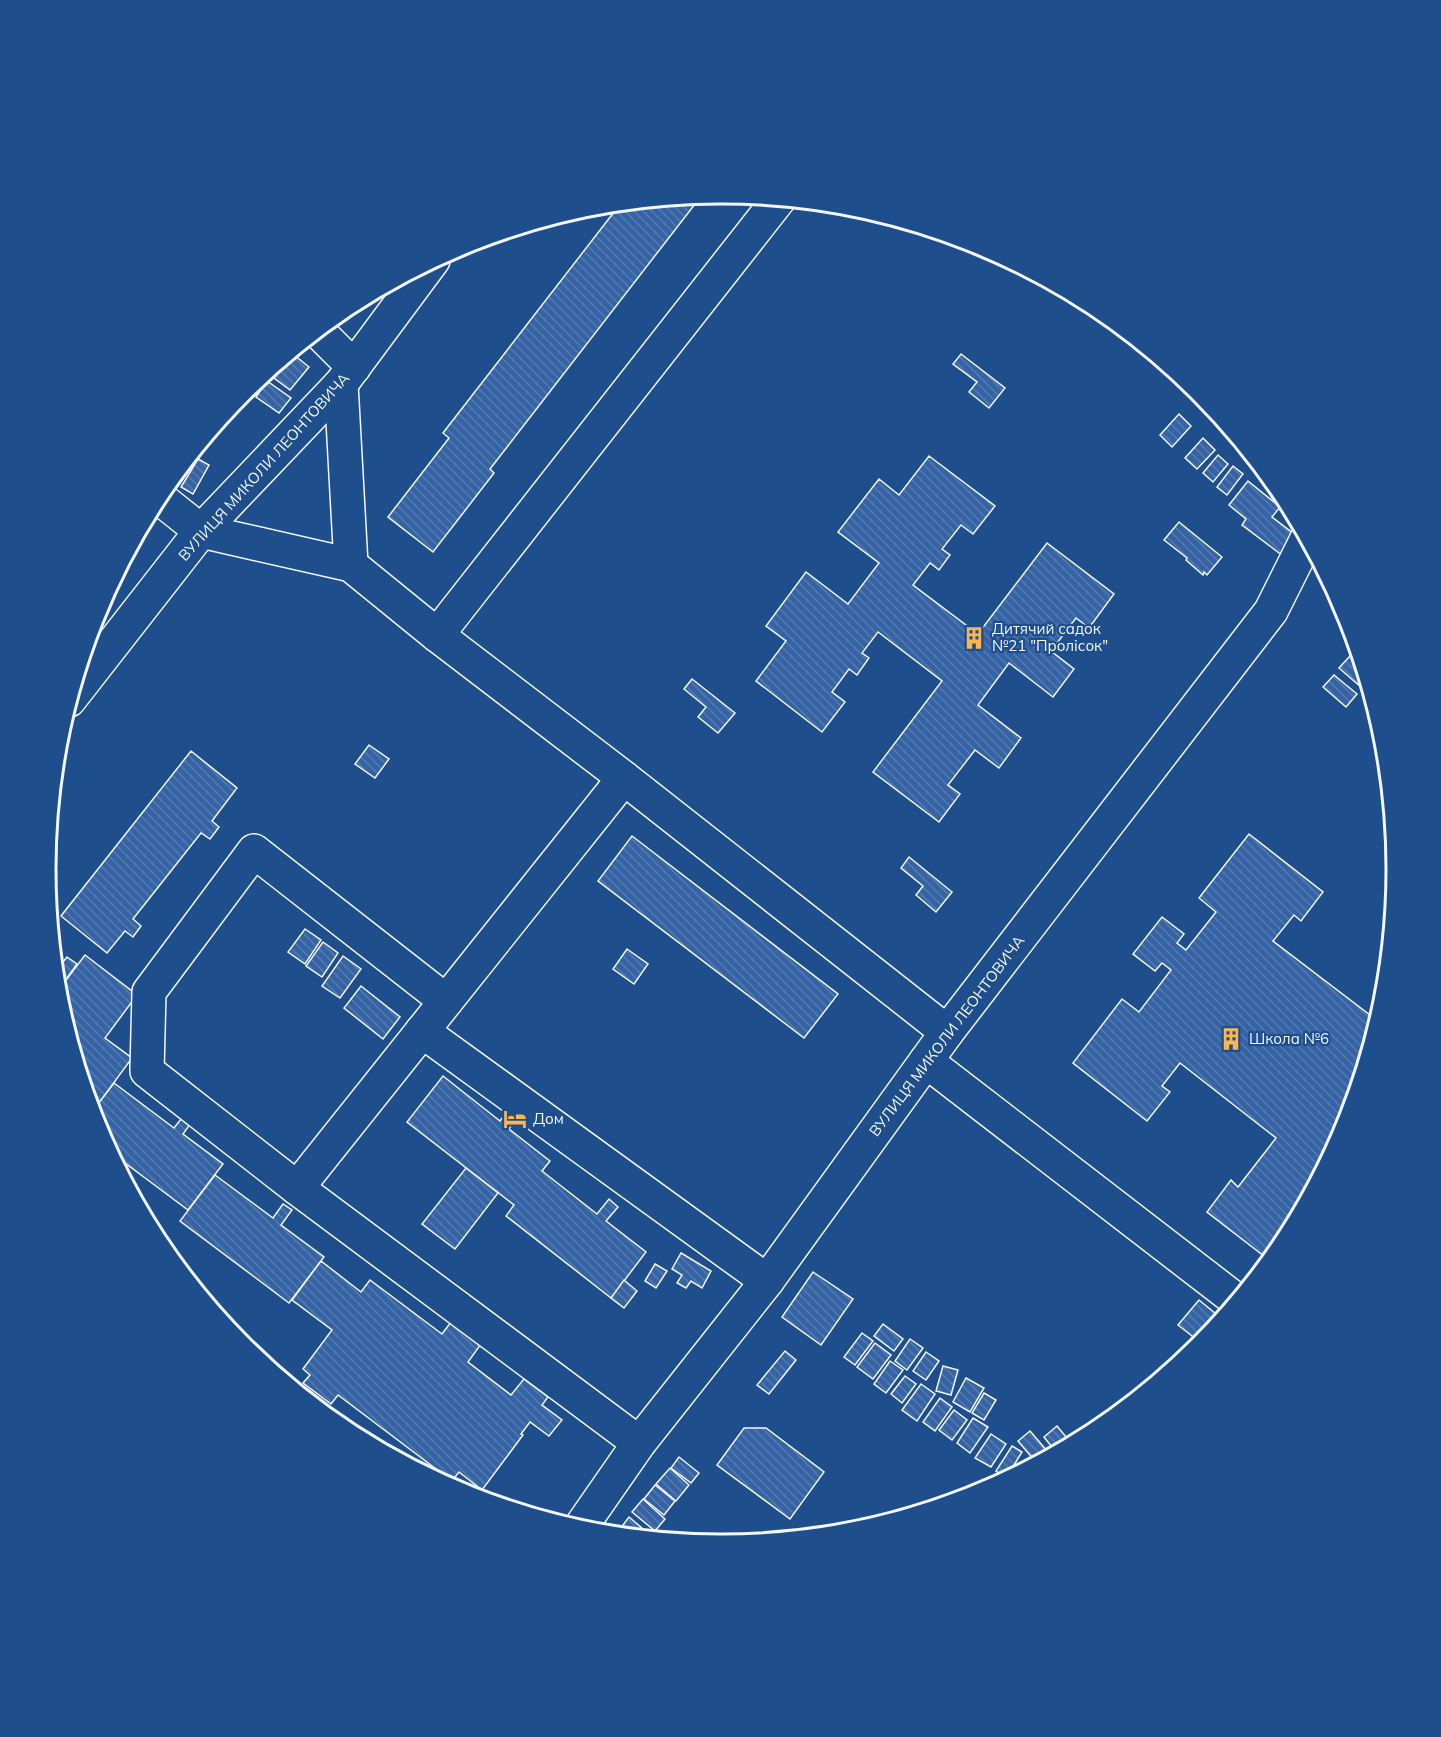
<svg xmlns="http://www.w3.org/2000/svg" width="1441" height="1737" viewBox="0 0 1441 1737" font-family="Mulish,sans-serif">
	<style>
		.building { fill: url(#building-back-hatch); stroke: #f2f6ff; stroke-width: 1.5 }
		.lines { fill: none; stroke-linecap: round; stroke-linejoin: round }
		.minor-casing { stroke: #f2f6ff; stroke-width: 36 }
		.minor { stroke: #1f4e8c; stroke-width: 33 }
		.labels { text-anchor: middle; stroke-width: 4.5; stroke-linejoin: round; paint-order: stroke }
		.street-label { font-size: 15px; fill: #f2f6ff; stroke: #1f4e8c }
		.poi-label { font-size: 15px; fill: #f2f6ff; stroke: #1f4e8c; text-anchor: start }
		.rim { fill: none; stroke: #f2f6ff; stroke-width: 3 }
	</style>
	<defs>
		<pattern id="building-back-hatch" width="6" height="6" patternUnits="userSpaceOnUse" patternTransform="scale(1.5)"><rect width="6" height="6" fill="#3563a3"/><path d="M-1 5l2 2M0 0l6 6M5-1l2 2" fill="none" stroke="#537ab1"/></pattern>
	</defs>
	<rect width="100%" height="100%" fill="#1f4e8c"/>
	<!-- building -->
	<g class="building">
		<path d="M702,195l-212,274 4,4 -61,79 -45,-35 61,-79 -6,-5 178,-230z"/>
		<path d="M358,300l-10,14 -6,-4 4,-3z"/>
		<path d="M290,352l-17,24 -6,-5z"/>
		<path d="M293,354l16,13 -19,23 -16,-12z"/>
		<path d="M961,354l44,34 -16,20 -20,-16 8,-10 -24,-18z"/>
		<path d="M263,375l2,2 -19,25 -7,-6z"/>
		<path d="M267,381l24,17 -12,15 -23,-16z"/>
		<path d="M1179,414l12,12 -19,21 -12,-12z"/>
		<path d="M1203,438l12,12 -18,19 -12,-11z"/>
		<path d="M192,453l6,4 -20,29 -9,-6z"/>
		<path d="M1218,455l10,9 -15,18 -10,-9z"/>
		<path d="M929,456l66,50 -22,28 -12,-9 -19,24 8,6 -11,15 -9,-7 -17,22 65,49 69,-91 67,51 -25,34 -13,-10 -25,33 23,18 -21,28 -44,-34 -31,42 43,33 -22,30 -24,-18 -27,35 12,9 -21,28 -66,-50 69,-91 -64,-49 -16,21 7,5 -12,17 -8,-6 -17,23 13,10 -23,30 -66,-51 30,-40 -20,-15 40,-54 42,32 31,-41 -41,-31 41,-53 20,16z"/>
		<path d="M198,459l11,6 -16,29 -12,-7z"/>
		<path d="M1233,466l10,8 -16,21 -10,-8z"/>
		<path d="M1248,481l32,26 -8,10 26,20 -15,19 -41,-31 4,-6 -17,-14z"/>
		<path d="M1179,522l43,35 -15,18 -3,-3 -1,3 -17,-15 1,-2 -23,-18z"/>
		<path d="M1350,656l11,10 6,17 -5,5 -23,-20z"/>
		<path d="M1334,675l23,19 -11,13 -23,-20z"/>
		<path d="M692,679l43,34 -17,20 -20,-16 8,-10 -22,-18z"/>
		<path d="M369,745l20,14 -14,19 -20,-14z"/>
		<path d="M191,751l46,37 -25,33 7,6 -9,12 -9,-6 -68,86 8,7 -8,11 -8,-6 -18,22 -46,-37z"/>
		<path d="M1249,834l74,58 -22,29 -7,-6 -21,26 97,74 13,-17 -39,129 -62,117 -13,16 -62,-48 24,-32 7,7 38,-49 -96,-75 -18,23 8,6 -23,29 -74,-58 49,-64 17,13 32,-42 -9,-7 -7,8 -22,-17 29,-37 22,17 -7,9 9,7 30,-38 -17,-14z"/>
		<path d="M632,836l206,158 -34,44 -206,-157z"/>
		<path d="M909,857l43,35 -16,20 -20,-17 7,-9 -22,-18z"/>
		<path d="M305,929l16,11 -16,24 -17,-12z"/>
		<path d="M323,942l15,11 -16,24 -16,-11z"/>
		<path d="M627,949l21,15 -14,20 -21,-15z"/>
		<path d="M85,955l52,40 -32,43 27,20 -33,45 -13,-9 -29,-102z"/>
		<path d="M343,956l18,13 -21,29 -18,-12z"/>
		<path d="M67,957l10,7 -20,28 -2,-20z"/>
		<path d="M361,986l39,31 -17,22 -39,-31z"/>
		<path d="M443,1076l57,45 10,-14 9,7 -10,15 41,32 -8,10 55,43 12,-15 9,8 -12,14 40,31 -35,46 -105,-82 8,-11 -107,-83z"/>
		<path d="M114,1083l60,45 11,-14 8,6 -10,14 40,30 -35,46 -79,-59 -13,-24 -4,-15z"/>
		<path d="M466,1168l32,25 -43,56 -33,-25z"/>
		<path d="M215,1175l58,43 10,-14 9,6 -11,15 43,32 -35,46 -109,-82z"/>
		<path d="M681,1253l30,18 -9,17 -11,-7 -5,7 -9,-5 5,-8 -10,-6z"/>
		<path d="M321,1261l40,31 9,-12 72,54 9,-12 30,22 -13,18 43,33 13,-16 24,18 -6,8 20,15 -13,16 -19,-14 -9,12 2,1 -41,55 -23,-18 -7,9 -114,-86 -7,9 -28,-21 7,-8 -7,-6 29,-39 -40,-30z"/>
		<path d="M655,1264l12,7 -11,17 -11,-7z"/>
		<path d="M813,1272l40,27 -32,46 -39,-28z"/>
		<path d="M624,1280l13,11 -13,17 -13,-10z"/>
		<path d="M1199,1300l22,18 -20,25 -23,-18z"/>
		<path d="M883,1324l20,15 -9,12 -20,-15z"/>
		<path d="M862,1333l11,8 -18,24 -11,-8z"/>
		<path d="M910,1339l13,9 -16,22 -12,-9z"/>
		<path d="M875,1343l16,12 -18,24 -16,-12z"/>
		<path d="M785,1351l11,9 -27,34 -12,-9z"/>
		<path d="M926,1352l13,9 -13,19 -13,-9z"/>
		<path d="M890,1361l13,9 -17,23 -12,-9z"/>
		<path d="M943,1366l15,4 -7,25 -15,-4z"/>
		<path d="M905,1376l11,8 -14,19 -11,-9z"/>
		<path d="M966,1378l18,10 -14,24 -17,-10z"/>
		<path d="M921,1384l14,10 -18,27 -15,-11z"/>
		<path d="M984,1393l12,7 -12,20 -12,-7z"/>
		<path d="M940,1398l12,9 -17,24 -12,-9z"/>
		<path d="M954,1410l13,10 -15,20 -13,-10z"/>
		<path d="M973,1418l15,9 -18,26 -13,-10z"/>
		<path d="M1057,1426l14,17 -15,9 -12,-15z"/>
		<path d="M744,1428h22l58,44 -34,47 -73,-54z"/>
		<path d="M1030,1431l17,20 -12,10 -17,-20z"/>
		<path d="M991,1434l15,10 -15,23 -16,-9z"/>
		<path d="M1012,1446l10,6 -16,26 -10,-7z"/>
		<path d="M679,1457l20,16 -8,10 -20,-15z"/>
		<path d="M1028,1460l5,4 -12,6z"/>
		<path d="M670,1468l19,17 -13,16 -20,-17z"/>
		<path d="M655,1485l20,16 -11,14 -20,-16z"/>
		<path d="M643,1499l22,20 -10,12 -23,-19z"/>
		<path d="M629,1517l20,17 -2,3 -19,-2 -8,-6z"/>
	</g>
	<g class="lines">
		<!-- minor casing -->
		<g class="minor-casing">
			<g id="minor">
				<path d="M317,330l37,37"/>
				<path d="M341,384l10,181"/>
				<path d="M157,496l44,35 150,34 86,70 187,143 323,254"/>
				<path d="M437,635l342,-436"/>
				<path d="M69,700l132,-169 140,-147 92,-124"/>
				<path d="M446,1001l-192,-150 -105,141 -2,79 150,117 342,255"/>
				<path d="M422,1031l345,250"/>
				<path d="M926,1061l310,239"/>
				<path d="M297,1188l327,-410"/>
				<path d="M580,1528l59,-85 128,-162 180,-249 324,-421 36,-72"/>
			</g>
		</g>
		<!-- minor -->
		<use href="#minor" class="minor"/>
	</g>
	<!-- icons -->
	<defs>
		<g id="building-bare" transform="scale(1.8)"><path d="M-4-6H4V6H1V3H-1V6H-4ZM-2.5-4.3h1.7v1.8h-1.7ZM.8-4.3h1.7v1.8H.8ZM-2.5-1h1.7V.8h-1.7ZM.8-1h1.7V.8H.8Z" fill="#ffb74d" stroke="#1f4e8c" stroke-width="2.5" paint-order="stroke"/></g>
		<g id="hotel-bare" transform="scale(1.8)"><path d="M-6-4.5h1.5V1H6V5H4.5V3h-9V5H-6ZM-4 0a1.8 1.8 0 1 1 3.6 0ZM.5 0V-2.5h3Q6-2.5 6 0Z" fill="#ffb74d" stroke="#1f4e8c" stroke-width="2.5" paint-order="stroke"/></g>
	</defs>
	<g fill-rule="evenodd">
		<use href="#building-bare" x="974" y="638"/>
		<use href="#building-bare" x="1231" y="1039"/>
		<use href="#hotel-bare" x="515" y="1119"/>
	</g>
	<g class="labels">
		<!-- street labels -->
		<g class="street-label">
			<text transform="translate(264 467) rotate(-48)" y="5">ВУЛИЦЯ МИКОЛИ ЛЕОНТОВИЧА</text>
			<text transform="translate(947 1036) rotate(-53)" y="5">ВУЛИЦЯ МИКОЛИ ЛЕОНТОВИЧА</text>
		</g>
		<!-- poi labels -->
		<g class="poi-label">
			<text x="992" y="634">Дитячий садок<tspan x="992" dy="17">№21 "Пролісок"</tspan></text>
			<text x="1249" y="1044">Школа №6</text>
			<text x="533" y="1124">Дом</text>
		</g>
	</g>
	<!-- crop -->
	<path d="M0 0H1441V1737H0ZM56 869a665 665 0 1 1 1330 0a665 665 0 1 1-1330 0Z" fill="#1f4e8c" fill-rule="evenodd"/>
	<path class="rim" d="M56 869a665 665 0 1 1 1330 0a665 665 0 1 1-1330 0Z"/>
</svg>
